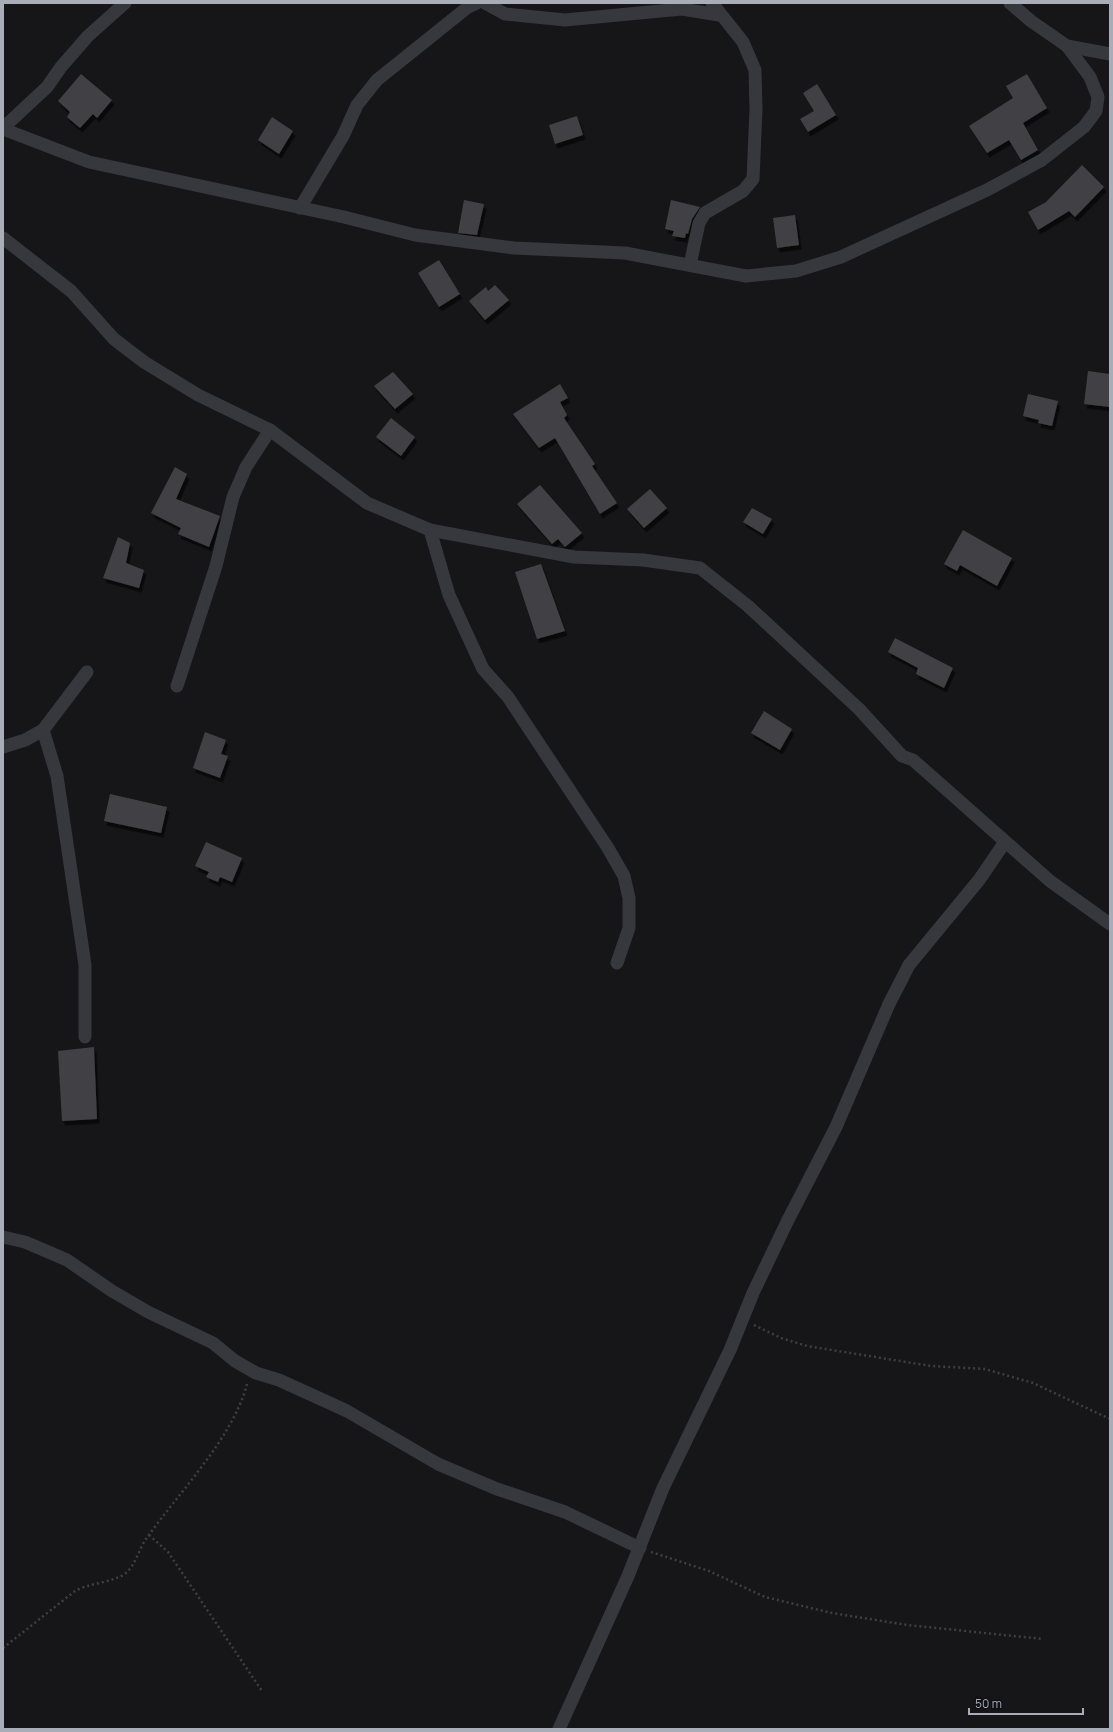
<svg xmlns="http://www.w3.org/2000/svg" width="1113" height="1732" viewBox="0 0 1113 1732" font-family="Manrope,sans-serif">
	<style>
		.building { fill: #404145; filter: url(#shadow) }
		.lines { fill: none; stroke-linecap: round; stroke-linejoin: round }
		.path { stroke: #3d3f44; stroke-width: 2.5; stroke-dasharray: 2 3; stroke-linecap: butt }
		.street { stroke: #37383d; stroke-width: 13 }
	</style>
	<defs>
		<filter id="shadow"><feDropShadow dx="2.5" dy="4.5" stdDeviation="0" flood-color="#0009"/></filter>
	</defs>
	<rect width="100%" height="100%" fill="#161618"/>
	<!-- building -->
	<g class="building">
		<path d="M81,74l31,26 -15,18 -4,-4 -13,14 -13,-11 3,-5 -12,-11z"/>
		<path d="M1027,74l20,34 -24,15 15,27 -17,10 -12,-20 -22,13 -18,-27 44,-28 -7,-12z"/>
		<path d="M817,84l19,31 -28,17 -8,-13 14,-8 -11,-18z"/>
		<path d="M577,116l6,19 -28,9 -6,-19z"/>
		<path d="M272,117l21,14 -14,23 -21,-14z"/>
		<path d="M1082,165l22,22 -29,30 -6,-6 -31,19 -10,-18 18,-10z"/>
		<path d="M464,200l20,4 -7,31 -19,-2z"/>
		<path d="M671,200l29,7 -8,12 -4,15 -2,-1 -1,5 -13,-2 2,-5 -9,-2z"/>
		<path d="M795,215l4,30 -22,3 -4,-30z"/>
		<path d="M439,260l21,34 -21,13 -21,-34z"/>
		<path d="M495,285l14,15 -24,20 -16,-19 17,-14 2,4z"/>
		<path d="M1088,371l22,3v33l-26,-3z"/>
		<path d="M393,372l20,22 -18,15 -21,-23z"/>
		<path d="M560,384l8,14 -8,4 7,13 -3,3 31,46 -3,2 25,37 -17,11 -45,-76 -16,10 -26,-34z"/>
		<path d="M1028,394l30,7 -6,25 -14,-3 1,-3 -16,-4z"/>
		<path d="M391,418l24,19 -14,19 -25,-19z"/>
		<path d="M175,467l12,7 -11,25 44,17 -11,31 -31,-13 3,-6 -30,-15z"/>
		<path d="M540,485l42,48 -17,14 -7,-8 -6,5 -35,-40z"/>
		<path d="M650,489l17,19 -23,20 -17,-19z"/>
		<path d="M752,508l20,11 -9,15 -20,-12z"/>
		<path d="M963,530l49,28 -15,28 -37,-21 -3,6 -13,-7z"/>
		<path d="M118,537l12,6 -4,20 18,7 -5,18 -36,-10z"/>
		<path d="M541,564l24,67 -28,8 -22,-67z"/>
		<path d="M895,638l58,30 -9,20 -28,-14 2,-6 -30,-16z"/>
		<path d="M764,711l28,18 -12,21 -29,-17z"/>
		<path d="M205,732l21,8 -5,14 7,2 -8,22 -27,-10z"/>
		<path d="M110,794l57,13 -6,26 -57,-12z"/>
		<path d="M206,842l36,16 -10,24 -12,-5 -2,5 -12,-5 3,-5 -14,-6z"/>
		<path d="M94,1047l3,72 -35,2 -4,-70z"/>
	</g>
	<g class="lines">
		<!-- path -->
		<g class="path">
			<path d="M754,1325l27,13 26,8 124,20 54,3 48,14 77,36"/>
			<path d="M149,1535l19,17 94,139"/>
			<path d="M651,1552l58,19 56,26 67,16 75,12 136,14"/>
			<path d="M3,1648l72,-57c14,-8 40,-9 51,-18 10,-9 13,-24 20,-34 33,-47 87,-101 101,-155"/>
		</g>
		<!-- street -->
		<g class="street">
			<path d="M485,3l20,11 60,6 117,-11 37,6"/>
			<path d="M1010,3l21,18 36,25 43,8"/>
			<path d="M3,128l44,-41 14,-20 27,-31 37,-33"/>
			<path d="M3,129l86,33 255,55 71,18 99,13 111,5 121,23 50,-5 45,-14 146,-67 55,-30 42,-33 12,-16 2,-14 -8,-20 -23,-31"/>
			<path d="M300,208l43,-72 14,-31 20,-25 91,-73 9,-4"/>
			<path d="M3,238l68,53 43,48 30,23 54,33 72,35 97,73 63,27 144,27 69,3 57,8 48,38 111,103 43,47 11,4 137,121 60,43"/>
			<path d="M690,265l9,-42 6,-10 38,-22 10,-12 3,-70 -1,-39 -12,-28 -31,-39"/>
			<path d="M430,530l19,65 34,74 25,28 100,151 16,28 5,22v30l-12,35"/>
			<path d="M177,686l39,-120 17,-69 13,-30 24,-37"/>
			<path d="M43,730l14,46 28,189v72"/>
			<path d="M3,747l22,-7 18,-10 44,-58"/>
			<path d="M3,1237l22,5 42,18 45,31 36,21 65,31 22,18 21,12 23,7 68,31 91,53 59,25 68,23 75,36"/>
			<path d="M559,1729l69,-153 35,-88 67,-138 23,-57 34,-71 49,-95 53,-123 20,-39 70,-85 26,-38"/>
		</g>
	</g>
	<!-- border -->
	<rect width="1113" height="1732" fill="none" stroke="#a8adb8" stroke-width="8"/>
	<!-- scale -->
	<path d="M969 1708v6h114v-6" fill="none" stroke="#a8adb8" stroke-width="2"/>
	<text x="975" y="1708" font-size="12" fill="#a8adb8" stroke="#111113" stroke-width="3" paint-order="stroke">50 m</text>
</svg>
